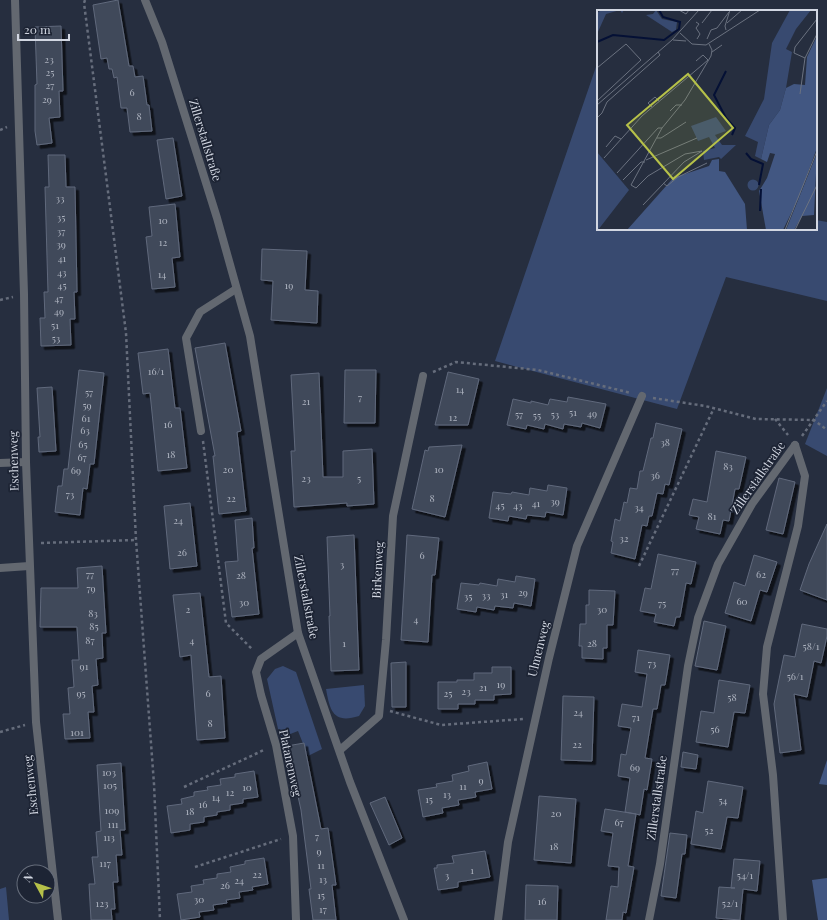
<svg xmlns="http://www.w3.org/2000/svg" width="827" height="920" viewBox="0 0 827 920" font-family="'Playfair Display',serif">
	<style>
		.green { fill: #384a70 }
		.forest { fill: #425782 }
		.building { fill: #40495a; stroke: #60697c; filter: url(#shadow) }
		.lines { fill: none; stroke-linecap: round; stroke-linejoin: round }
		.path { stroke: #666d7c; stroke-width: 2.5; stroke-dasharray: 3 3; stroke-linecap: butt }
		.service { stroke: #636870; stroke-width: 8 }
		.minor { stroke: #636870; stroke-width: 8 }
		.labels { text-anchor: middle; stroke-width: 3.5; stroke-linejoin: round; paint-order: stroke }
		.number-label { font-size: 10px; fill: #aeb4c0 }
		.street-label { font-size: 12px; fill: #d2d7e2; stroke: #1d2434 }
		.inset-river { fill: none; stroke: #041035; stroke-width: 2 }
		.inset-road { fill: none; stroke: #6b7280; stroke-width: 1 }
		.view { fill: #b6c149; fill-opacity: 0.15; stroke: #b6c149; stroke-width: 2 }
		.inset-edge { fill: none; stroke: #d2d7e2; stroke-width: 2 }
	</style>
	<defs>
		<filter id="shadow"><feDropShadow dx="3.5" dy="3.5" stdDeviation="0" flood-color="#0009"/></filter>
	</defs>
	<rect width="100%" height="100%" fill="#262e3f"/>
	<!-- green -->
	<g class="green">
		<path d="M598,61v168h218v-9l11,2v79l-101,-24 -49,132 -182,-48z"/>
		<path d="M827,388v68l-22,-12z"/>
		<path d="M283,666l13,6 26,77 -14,7 -10,-25 -18,7 -13,-59 8,-10z"/>
		<path d="M364,685l1,21 -6,10c-26,8 -29,-5 -33,-27z"/>
		<path d="M6,887l3,33h-9v-31z"/>
	</g>
	<!-- forest -->
	<g class="forest">
		<path d="M827,760v25l-8,-1z"/>
		<path d="M827,878v42h-9l-6,-40z"/>
	</g>
	<!-- building -->
	<g class="building">
		<path d="M118,0l11,66h4l2,11 8,-1 4,29h2l3,26 -22,1 -3,-24h-6l-4,-31 -3,1 -2,-9h-3l-2,-11 -6,1 -8,-54z"/>
		<path d="M61,26l2,65h-4l1,26 -11,1 3,25 -15,2 -2,-14v-46l2,-1 -2,-57z"/>
		<path d="M173,138l9,58 -16,3 -9,-59z"/>
		<path d="M48,155h17l1,32h9l2,105h-3l1,27h-5l1,26 -30,1 -1,-28h5l-1,-26h4l-3,-105h4z"/>
		<path d="M175,204l5,53 -8,1 3,29 -23,2 -6,-52 6,-1 -3,-29z"/>
		<path d="M262,249l45,2 -2,39 13,1 -1,32 -46,-3 2,-39 -12,-1z"/>
		<path d="M225,343l16,88 -4,1 9,79 -27,3 -6,-58h2l-20,-108z"/>
		<path d="M168,349l7,59h5l7,60 -29,3 -8,-78 -7,1 -5,-41z"/>
		<path d="M79,370l25,3 -10,91h-4l-3,25 -4,-1 -3,27 -25,-3 3,-26h4l2,-17h4z"/>
		<path d="M345,370h31l-1,53h-31z"/>
		<path d="M448,372l31,7 -11,46h-33z"/>
		<path d="M319,373l4,104h20v-26l29,-2 2,55 -27,2v-3l-53,4 -3,-56h4l-4,-76z"/>
		<path d="M52,387l4,64 -17,1 -1,-15h2l-3,-49z"/>
		<path d="M568,397l38,7 -6,24 -18,-5 -1,4 -17,-3 -1,5 -18,-5 -1,5 -17,-4 -1,4 -19,-4 6,-26 18,4v-2l17,4 2,-6 17,3z"/>
		<path d="M656,423l26,6 -13,56 -4,-1 -2,10 -6,-1 -5,23h-3l-2,10 -5,-1 -7,34 -24,-6 2,-11 -2,-1 4,-22 5,2 4,-19 3,1 3,-15 7,1 3,-18h3l8,-33h2z"/>
		<path d="M462,445l-17,72 -33,-8 13,-59 3,1 1,-4z"/>
		<path d="M716,451l30,6 -7,32h-4l-6,32 -6,-1 -3,14 -24,-5 3,-12 -10,-2 4,-16 14,3z"/>
		<path d="M779,478l16,4 -12,52 -17,-4z"/>
		<path d="M548,485l19,3 -4,27 -17,-3 -1,5 -18,-2 -1,4 -17,-3 -1,5 -19,-3 4,-26 18,2 1,-2 17,3 1,-7 17,3z"/>
		<path d="M190,503l7,63 -27,3 -6,-63z"/>
		<path d="M252,518l2,30h-2l7,66 -27,3 -7,-55 13,-1 -3,-41z"/>
		<path d="M827,524v76l-27,-10 9,-26z"/>
		<path d="M354,535l5,135 -28,1 -2,-55h1l-3,-79z"/>
		<path d="M407,535l32,3 -4,37h-3l-4,67 -27,-2z"/>
		<path d="M658,554l38,8 -5,22 -5,-1 -6,34h-4l-2,9 -20,-4 2,-8 -16,-3 5,-23 6,1z"/>
		<path d="M754,555l23,7 -10,30 -7,-2 -9,31 -26,-8 9,-31 11,4z"/>
		<path d="M102,566l4,67h-4l1,25 -7,1 2,26 -6,1 2,26h-6l2,26 -25,1 -2,-25h7l-2,-26 6,-1 -2,-27h7l-2,-33h-37l1,-39h37l-1,-20z"/>
		<path d="M516,576l19,3 -4,27 -17,-3 -1,5 -18,-2 -1,4 -17,-3 -1,5 -19,-3 4,-26 18,2 1,-2 17,3 1,-7 17,3z"/>
		<path d="M589,590l26,1 -2,34h-6v23h-4v11l-21,-1v-12h-3l1,-22h6v-19h3z"/>
		<path d="M200,593l9,84 12,-1 4,62 -28,2 -6,-85 -11,2 -7,-62z"/>
		<path d="M704,621l22,5 -9,44 -22,-4z"/>
		<path d="M802,624l25,5v7l-6,27 -7,-2 -7,36 -13,-3 7,56 -21,3 -6,-49 10,-49 11,2z"/>
		<path d="M638,650l32,5 -5,30h-4l-4,24h-4l-8,49 7,1 -5,31 -3,-1 -4,26 -4,-1 -8,52 6,1 -8,46 -3,-1 -1,8h-16l5,-34 7,1 1,-20 -11,-1 5,-33 -12,-2 4,-22 31,5 -11,-2 5,-34 -12,-2 3,-22 5,1 5,-27 -13,-2 4,-22 20,3 5,-33 -12,-2z"/>
		<path d="M406,662v45h-14l-1,-44z"/>
		<path d="M492,667h19v27l-17,1v5h-19v4h-17v5h-20v-27h19v-2h17v-7h18z"/>
		<path d="M719,680l31,5 -5,28 -11,-1 -6,35 -32,-5 5,-31 13,2z"/>
		<path d="M563,696l31,1 -2,64 -31,-1z"/>
		<path d="M304,743l17,86 7,-1 8,57h-4l4,35h-23l-4,-31h2l-10,-79 -14,-64z"/>
		<path d="M683,752l15,3 -2,14 -15,-2z"/>
		<path d="M487,762l5,27 -17,3 1,5 -18,3 1,5 -17,3 1,5 -20,4 -5,-27 19,-3 -1,-3 17,-3 -1,-6 17,-4 -1,-5z"/>
		<path d="M121,763l4,67h-5l2,25h-6l2,27h-5l2,27h-4l1,11h-21l-2,-36h6l-3,-27h6l-2,-25 5,-1 -4,-66z"/>
		<path d="M254,771l4,26 -15,2v4l-13,2v5l-13,2v3l-13,2v5l-14,2v6l-19,3 -4,-27 15,-2 -1,-5 13,-3v-4l14,-2 -1,-3 14,-2 -1,-6 15,-2v-3z"/>
		<path d="M708,781l35,6 -5,31 -11,-1 -6,32 -30,-5 5,-33 7,2z"/>
		<path d="M539,796l37,3 -5,64 -37,-3z"/>
		<path d="M385,797l17,41 -13,7 -19,-42z"/>
		<path d="M670,833l17,2 -2,19h-3l-6,44 -15,-2z"/>
		<path d="M485,851l5,26 -32,5v5l-20,3 -4,-22h3v-3l17,-2 -2,-7z"/>
		<path d="M264,858l4,26 -16,3 1,3 -14,2 1,6 -14,2 1,3 -14,2 1,5 -15,2 1,5 -19,3 -4,-26 15,-2 -1,-6 13,-2 -1,-4 14,-2v-4l14,-2 -1,-5 15,-3v-3z"/>
		<path d="M734,859l26,2 -3,30 -14,-2 -3,31 -24,-2 3,-31 16,1h-4z"/>
		<path d="M526,885l32,1 -1,34h-32z"/>
	</g>
	<g class="lines">
		<!-- path -->
		<g class="path">
			<path d="M85,0l-1,3 42,330 10,207 18,244 6,136"/>
			<path d="M0,130l7,-3"/>
			<path d="M0,300l13,-3"/>
			<path d="M433,372l23,-10 82,8 93,23"/>
			<path d="M653,398l52,8 51,13 58,1 13,10"/>
			<path d="M775,419l13,16"/>
			<path d="M802,436l25,-35"/>
			<path d="M203,441l23,182 27,27"/>
			<path d="M41,543l95,-3"/>
			<path d="M639,566l75,-158"/>
			<path d="M390,711l51,14 82,-6"/>
			<path d="M0,732l25,-7"/>
			<path d="M184,787l80,-37"/>
			<path d="M195,867l86,-28"/>
		</g>
		<!-- service -->
		<g class="service">
			<path d="M0,463l26,-1"/>
			<path d="M0,568l29,-2"/>
			<path d="M783,920l-10,-145 -10,-81 4,-47 31,-121 7,-50 -10,-31"/>
		</g>
		<!-- minor -->
		<g class="minor">
			<path d="M15,0l9,294 2,168 10,260 22,198"/>
			<path d="M145,0l17,42 55,176 33,118 48,297 52,149 54,138"/>
			<path d="M201,431l-15,-93 14,-26 36,-23"/>
			<path d="M340,750l39,-34 7,-76 7,-124 30,-140"/>
			<path d="M296,920l-3,-84 -17,-91 -15,-50 -5,-23 5,-13 37,-26"/>
			<path d="M498,920l10,-78 41,-184 28,-112 65,-150"/>
			<path d="M649,920l11,-56 28,-198 10,-48 20,-54 34,-60 43,-59"/>
		</g>
	</g>
	<g class="labels">
		<!-- number labels -->
		<g class="number-label">
			<text x="49" y="63">23</text>
			<text x="50" y="76">25</text>
			<text x="50" y="89">27</text>
			<text x="132" y="96">6</text>
			<text x="47" y="103">29</text>
			<text x="139" y="120">8</text>
			<text x="60" y="202">33</text>
			<text x="61" y="221">35</text>
			<text x="163" y="224">10</text>
			<text x="61" y="235">37</text>
			<text x="163" y="246">12</text>
			<text x="61" y="248">39</text>
			<text x="62" y="262">41</text>
			<text x="62" y="276">43</text>
			<text x="162" y="278">14</text>
			<text x="62" y="289">45</text>
			<text x="289" y="289">19</text>
			<text x="59" y="302">47</text>
			<text x="59" y="315">49</text>
			<text x="55" y="329">51</text>
			<text x="56" y="342">53</text>
			<text x="156" y="375">16/1</text>
			<text x="460" y="393">14</text>
			<text x="89" y="396">57</text>
			<text x="360" y="401">7</text>
			<text x="306" y="405">21</text>
			<text x="87" y="409">59</text>
			<text x="573" y="416">51</text>
			<text x="592" y="417">49</text>
			<text x="519" y="418">57</text>
			<text x="555" y="418">53</text>
			<text x="537" y="419">55</text>
			<text x="453" y="421">12</text>
			<text x="86" y="422">61</text>
			<text x="168" y="428">16</text>
			<text x="85" y="434">63</text>
			<text x="665" y="446">38</text>
			<text x="83" y="448">65</text>
			<text x="171" y="458">18</text>
			<text x="82" y="461">67</text>
			<text x="728" y="470">83</text>
			<text x="228" y="473">20</text>
			<text x="439" y="473">10</text>
			<text x="76" y="474">69</text>
			<text x="655" y="479">36</text>
			<text x="306" y="482">23</text>
			<text x="359" y="482">5</text>
			<text x="70" y="498">73</text>
			<text x="231" y="502">22</text>
			<text x="432" y="502">8</text>
			<text x="555" y="505">39</text>
			<text x="536" y="507">41</text>
			<text x="500" y="509">45</text>
			<text x="518" y="509">43</text>
			<text x="639" y="511">34</text>
			<text x="712" y="520">81</text>
			<text x="178" y="524">24</text>
			<text x="624" y="542">32</text>
			<text x="182" y="556">26</text>
			<text x="422" y="559">6</text>
			<text x="342" y="568">3</text>
			<text x="675" y="574">77</text>
			<text x="90" y="578">77</text>
			<text x="761" y="578">62</text>
			<text x="241" y="579">28</text>
			<text x="91" y="592">79</text>
			<text x="523" y="596">29</text>
			<text x="504" y="598">31</text>
			<text x="486" y="599">33</text>
			<text x="468" y="600">35</text>
			<text x="742" y="605">60</text>
			<text x="244" y="606">30</text>
			<text x="662" y="607">75</text>
			<text x="188" y="613">2</text>
			<text x="602" y="613">30</text>
			<text x="93" y="617">83</text>
			<text x="416" y="623">4</text>
			<text x="94" y="630">85</text>
			<text x="90" y="644">87</text>
			<text x="192" y="644">4</text>
			<text x="344" y="647">1</text>
			<text x="592" y="647">28</text>
			<text x="811" y="650">58/1</text>
			<text x="652" y="667">73</text>
			<text x="84" y="670">91</text>
			<text x="795" y="680">56/1</text>
			<text x="501" y="688">19</text>
			<text x="483" y="691">21</text>
			<text x="466" y="695">23</text>
			<text x="81" y="697">95</text>
			<text x="208" y="697">6</text>
			<text x="448" y="697">25</text>
			<text x="732" y="701">58</text>
			<text x="578" y="716">24</text>
			<text x="636" y="721">71</text>
			<text x="210" y="727">8</text>
			<text x="715" y="733">56</text>
			<text x="77" y="736">101</text>
			<text x="577" y="748">22</text>
			<text x="635" y="771">69</text>
			<text x="109" y="776">103</text>
			<text x="481" y="784">9</text>
			<text x="110" y="789">105</text>
			<text x="463" y="790">11</text>
			<text x="247" y="791">10</text>
			<text x="230" y="796">12</text>
			<text x="447" y="798">13</text>
			<text x="216" y="801">14</text>
			<text x="429" y="803">15</text>
			<text x="723" y="804">54</text>
			<text x="203" y="808">16</text>
			<text x="112" y="814">109</text>
			<text x="190" y="815">18</text>
			<text x="556" y="817">20</text>
			<text x="619" y="826">67</text>
			<text x="113" y="828">111</text>
			<text x="709" y="834">52</text>
			<text x="317" y="840">7</text>
			<text x="109" y="841">113</text>
			<text x="554" y="850">18</text>
			<text x="319" y="855">9</text>
			<text x="105" y="867">117</text>
			<text x="321" y="869">11</text>
			<text x="472" y="874">1</text>
			<text x="257" y="878">22</text>
			<text x="447" y="879">3</text>
			<text x="745" y="879">54/1</text>
			<text x="323" y="883">13</text>
			<text x="239" y="884">24</text>
			<text x="225" y="889">26</text>
			<text x="321" y="899">15</text>
			<text x="199" y="903">30</text>
			<text x="542" y="905">16</text>
			<text x="102" y="907">123</text>
			<text x="730" y="907">52/1</text>
			<text x="323" y="913">17</text>
		</g>
		<!-- street labels -->
		<g class="street-label">
			<text transform="translate(205 140) rotate(73)" y="4">Zillerstallstraße</text>
			<text transform="translate(14 461) rotate(-91)" y="4">Eschenweg</text>
			<text transform="translate(758 478) rotate(-55)" y="4">Zillerstallstraße</text>
			<text transform="translate(378 570) rotate(-87)" y="4">Birkenweg</text>
			<text transform="translate(306 597) rotate(79)" y="4">Zillerstallstraße</text>
			<text transform="translate(539 649) rotate(-76)" y="4">Ulmenweg</text>
			<text transform="translate(290 763) rotate(78)" y="4">Platanenweg</text>
			<text transform="translate(31 785) rotate(-96)" y="4">Eschenweg</text>
			<text transform="translate(657 798) rotate(-82)" y="4">Zillerstallstraße</text>
		</g>
	</g>
	<!-- overview -->
	<g transform="translate(597 10)">
		<rect width="220" height="220" fill="#262e3f"/>
		<path d="M4,0h23l-2,3 -2,-3 -14,4 -9,20v-21zM59,0l6,9 15,3 -1,8 -4,2 -26,-17 7,-1zM193,0h21l-15,19 -10,20 6,3 -6,36 -6,22 -11,15 -8,34 -6,-3 3,-14 -13,-6 19,-37 8,-56zM119,107l10,14 -11,4 7,10h14l-15,14 -2,-2 -15,3 -1,-9 12,-3 -6,-11 -11,4 -7,-15zM0,142l32,38 -31,40h-1zM150.5 175a5.5 5.5 0 1 1 11 0a5.5 5.5 0 1 1-11 0Z" fill="#384a70"/>
		<path d="M220,26v112l-18,49 -16,33h-17l-7,-39 8,-13 8,-24 -5,-1 -3,9 -6,-3 8,-34 11,-15 6,-22 8,-4 11,1 2,-28zM220,143l-3,62 -12,1 -8,14h-8zM122,149v12l6,1 20,32 2,26h-120l48,-54 1,1 33,-11 3,-6z" fill="#425782"/>
		<path class="inset-river" d="M0,32l16,-7 51,5 15,-11 1,-7 -17,-5 -4,-7M129,61l-12,24 12,23 9,10 -3,7M149,143l5,6 12,5 -4,21M163,201l1,-22"/>
		<path class="inset-road" d="M82,0l7,4 3,-4M99,12l3,2 -3,4 4,6 -3,5M105,13l10,-13M130,13l15,-13M129,20l-1,-4 5,-16M83,23l12,11 14,1 54,-35M110,29l4,-9 6,-2 12,-16M76,30l13,1M115,42l10,-7M208,48l-11,-5 1,-6 22,-28M99,51l7,-6 5,5M0,58l29,-24 15,16 -44,41M203,84l5,-36 12,-24M0,95l75,-65 27,-30M55,97l-4,-4 7,-6 4,4M73,101l6,-6h6M0,108l5,-5 5,-11 53,-47 -2,-3M60,128h4l25,-16M9,137l9,-11 6,3M105,141l-17,3 -37,22 -12,12 -5,-3 31,-57 23,-28 26,-44 1,-6 -3,-6M7,148l38,-42 66,-56M49,150l51,-22M20,163l41,-45h4M26,170l18,-18h4M66,173l4,3 11,-9 29,-14M46,195l41,-43 18,-11M188,220l32,-79M198,220l22,-45"/>
		<path class="view" d="M91,64l45,54 -60,51 -46,-54z"/>
		<rect width="220" height="220" class="inset-edge"/>
	</g>
	<!-- north arrow -->
	<g transform="translate(36 884) rotate(310)"><circle r="19" fill="#1d2434" stroke="#656c7a"/>
	<path d="M0-3L7 15L0 10L-7 15Z" fill="#b6c149"/>
	<text y="-6" font-size="11" font-weight="bold" text-anchor="middle" fill="#d2d7e2">N</text>
	</g>
	<!-- scale -->
	<path d="M18 34v6h51v-6" fill="none" stroke="#d2d7e2" stroke-width="2"/>
	<text x="24" y="34" font-size="12" fill="#d2d7e2" stroke="#1d2434" stroke-width="3" paint-order="stroke">20 m</text>
</svg>
